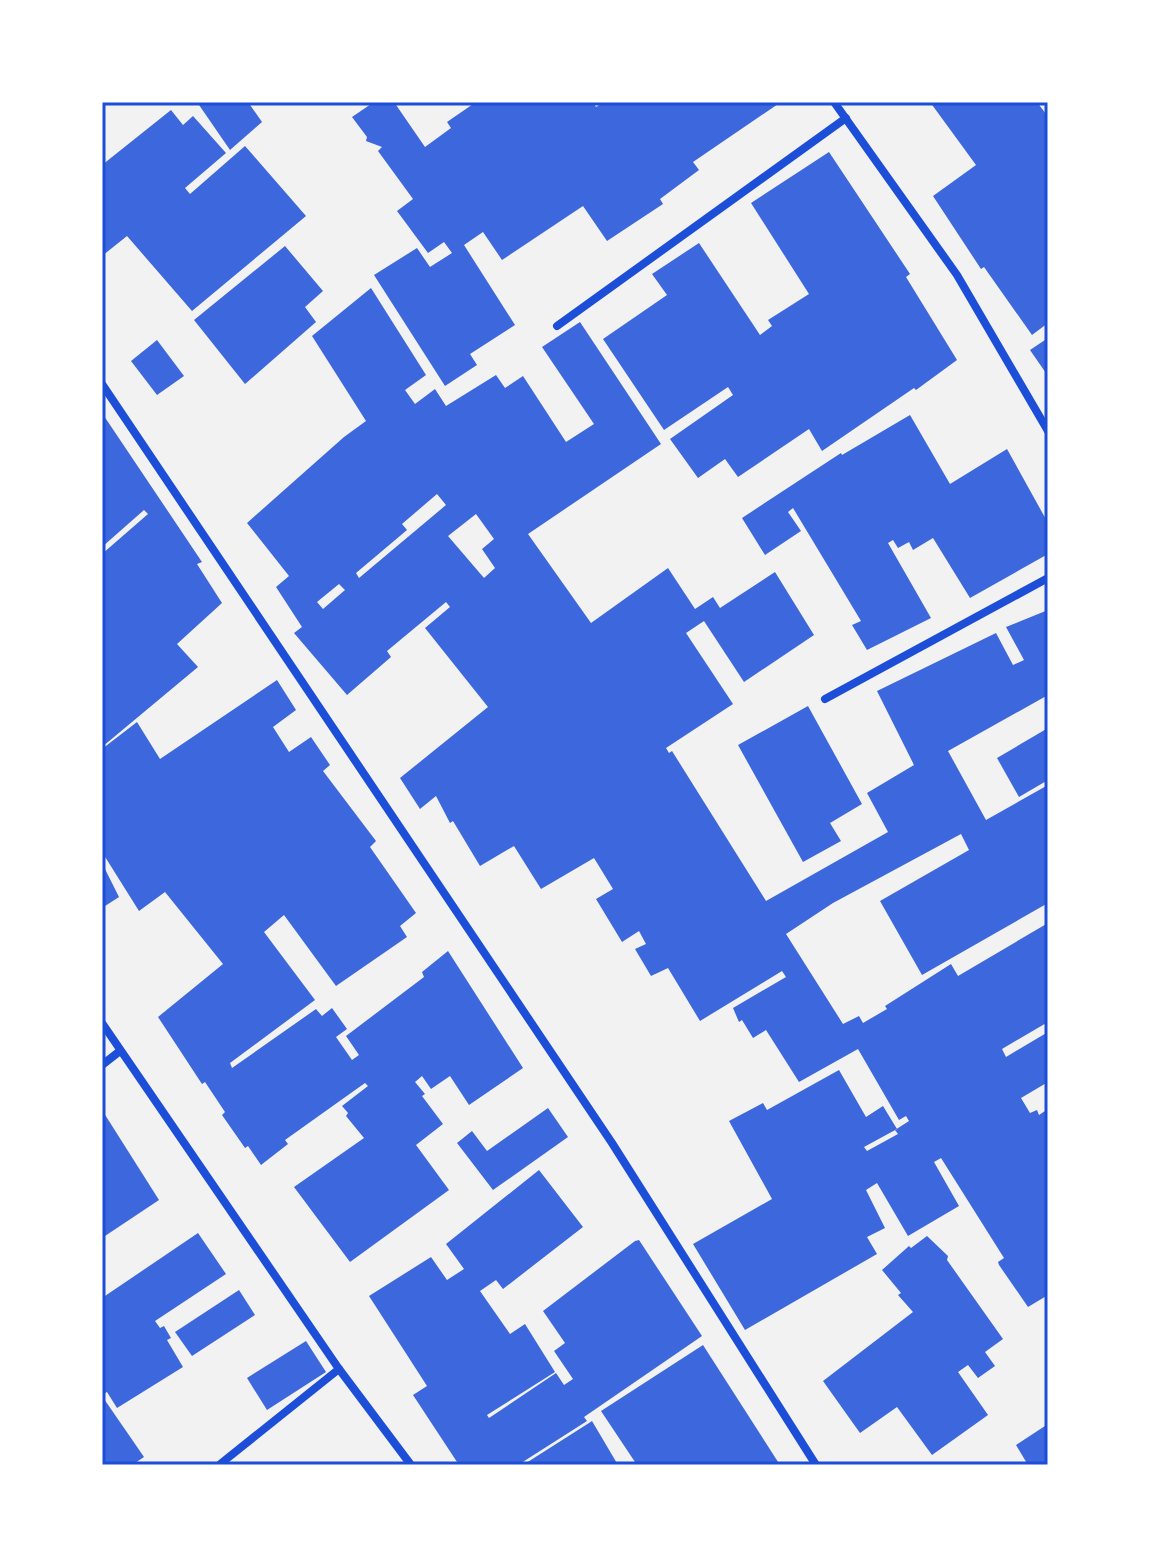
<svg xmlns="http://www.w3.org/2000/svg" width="1150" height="1567" viewBox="0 0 1150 1567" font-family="Lato,sans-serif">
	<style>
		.building { fill: #3d67dc; fill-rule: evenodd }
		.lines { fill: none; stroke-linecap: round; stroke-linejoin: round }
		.minor { stroke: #1d4ed8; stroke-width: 8 }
		.neatline { fill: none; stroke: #1d4ed8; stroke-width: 3 }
	</style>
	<rect width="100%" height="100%" fill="#f2f2f2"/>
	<!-- building -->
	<g class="building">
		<path d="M197,102h51l14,20 -32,28z"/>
		<path d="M374,102h20l31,45 26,-19 -4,-6 29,-20h117l3,5 8,-5h177l-88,60 6,8 -39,29 3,5 -56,37 -24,-35 -81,54 -19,-28 -19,13 51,80 -45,29 7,11 -32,21 -71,-111 43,-27 13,19 22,-14 -8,-11 -16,11 -31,-42 16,-12 -35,-48 4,-4 -16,-6 1,-4 -15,-20z"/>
		<path d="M930,102h107l9,12 2,-2v211l-16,12 -48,-68 -3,2 -48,-73 43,-31z"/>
		<path d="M171,110l12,15 10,-9 33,37 -41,35 5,6 55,-48 61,70 -114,95 -65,-75 -25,20v-91z"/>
		<path d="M829,152l81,122 -4,3 51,83 -41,30 -2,-2 -92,63 -13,-22 -71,48 -13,-18 -27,19 -28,-39 63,-44 -5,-8 -64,43 -61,-91 64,-44 -15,-21 47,-31 61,92 12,-9 -4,-6 41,-26 -58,-91z"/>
		<path d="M285,246l38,45 -18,16 11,15 -71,62 -51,-64z"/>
		<path d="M371,288l55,87 -21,15 10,14 20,-15 11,17 50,-31 9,13 18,-12 43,66 28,-18 -52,-77 38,-25 81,122 -133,90 63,89 77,-55 27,41 18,-12 7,11 55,-36 39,63 -70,47 -40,-61 -18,12 47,71 -67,44 3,5 3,-2 94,150 122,-69 -21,-39 47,-28 -37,-74 119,-58 17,32 11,-5 -18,-33 42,-17v85l-100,56 38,69 62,-35v118l-126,72 -42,-74 89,-51 -8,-16 -128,69 -47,31 57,90 16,-8 4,7 24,-14 -2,-3 66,-42 7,12 90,-53v99l-46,27 4,8 42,-25v50l-27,16 9,15 7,-3 2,5 9,-6v186l-20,12 -29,-42 -1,-3 6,-4 -63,-100 -7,4 25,44 -51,30 -31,-53 -11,7 19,38 -18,9 10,17 -132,76 -52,-86 79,-45 -43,-78 34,-18 4,7 72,-40 27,47 17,-11 14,23 -33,18 3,4 31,-17 -3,-4 14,-9 -3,-5 -7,4 -41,-71 -59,33 -33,-52 -13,8 -11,-18 -3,2 -6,-14 53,-31 -4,-6 -82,50 -32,-53 -17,8 -16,-27 11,-5 -7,-13 -17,11 -26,-43 17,-10 -19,-31 -53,31 -27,-43 -34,20 -27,-45 -3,2 -14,-27 -16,13 -20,-31 88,-71 -63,-79 25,-21 -4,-5 -59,49 4,6 -44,38 -53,-62 8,-6 -26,-40 13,-11 -42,-53 97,-86 22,-16 -54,-85zM437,494l9,11 -87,73 -3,-5 51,-43 -5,-6zM476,514l18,25 -12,10 13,19 -11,10 -36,-42zM339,584l6,6 -22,19 -6,-7z"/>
		<path d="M1048,338v38l-18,-26z"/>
		<path d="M157,340l27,36 -27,19 -26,-34z"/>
		<path d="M102,413l100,149 -5,2 25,39 -45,41 21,23 -96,80v-193l46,-40 -4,-4 -42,37z"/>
		<path d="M910,415l40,69 57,-35 41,74v31l-78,44 -37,-60 -20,12 -4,-8 -11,6 -5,-8 -5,3 43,75 -64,32 -15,-25 9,-4 -68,-113 -5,4 13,19 -36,24 -23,-37 99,-65 1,2z"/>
		<path d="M277,680l19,30 -23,17 16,25 22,-15 19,28 -7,6 53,70 -6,6 46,66 -16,13 7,11 -71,49 -52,-71 -20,17 51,68 -85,63 2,5 84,-59 6,7 10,-8 15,21 -11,8 16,23 7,-5 -13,-19 78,-59 -2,-5 26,-21 75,117 -54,37 -19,-29 -19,13 -9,-13 -7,6 10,12 -3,2 21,28 -27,21 33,45 -99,72 -56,-75 70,-49 -18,-22 2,-3 -6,-7 26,-20 -3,-3 -80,57 3,4 -27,21 -13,-19 -3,2 -23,-33 3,-3 -20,-30 -3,2 -44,-67 65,-53 -58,-72 -26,19 -37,-59v-103l35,-27 23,37z"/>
		<path d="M808,706l54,98 -32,19 11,18 -38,21 -65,-117z"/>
		<path d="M1048,728v52l-29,17 -22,-39z"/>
		<path d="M102,863l17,34 -17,11z"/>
		<path d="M548,1108l20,29 -75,53 -36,-47 15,-12 15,20z"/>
		<path d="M102,1110l57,90 -57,38z"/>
		<path d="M539,1170l44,57 -80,62 -7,-9 -16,11 30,43 15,-10 30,48 -68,43 2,3 67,-45 8,12 9,-6 -19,-28 11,-8 -22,-32 92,-70 4,-1 63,96 -118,81 3,4 -69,44h-59l-46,-70 14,-9 -58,-90 62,-39 16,23 17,-11 -18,-25z"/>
		<path d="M198,1233l28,41 -71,47 5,7 4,-2 7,12 -4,2 16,27 -66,41 -10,-16 -5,3v-97z"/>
		<path d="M927,1236l21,20 -1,4 56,79 -18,13 10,14 -17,12 -10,-13 -10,7 30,43 -56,40 -35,-48 -37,26 -37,-52 90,-69 -15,-17 3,-2 -19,-23 27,-24 2,2z"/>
		<path d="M239,1290l16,25 -63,41 -17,-24z"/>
		<path d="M306,1341l20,31 -59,38 -20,-32z"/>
		<path d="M703,1345l77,120h-143l-36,-54z"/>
		<path d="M102,1396l42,61 -12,8h-30z"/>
		<path d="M592,1421l26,44h-95l66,-42z"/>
		<path d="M1048,1424v41h-20l-12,-20z"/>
	</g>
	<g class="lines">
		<!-- minor -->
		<g class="minor">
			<path d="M834,102l123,173 91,156"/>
			<path d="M557,326l289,-208"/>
			<path d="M102,384l510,759 204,322"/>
			<path d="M825,699l223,-121"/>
			<path d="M102,1023l237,346 72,96"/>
			<path d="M102,1065l18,-14"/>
			<path d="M219,1465l120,-96"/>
		</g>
	</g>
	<!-- border -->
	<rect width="1150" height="1567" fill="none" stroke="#ffffff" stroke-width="208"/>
	<rect x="104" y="104" width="942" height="1359" class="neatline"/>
</svg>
